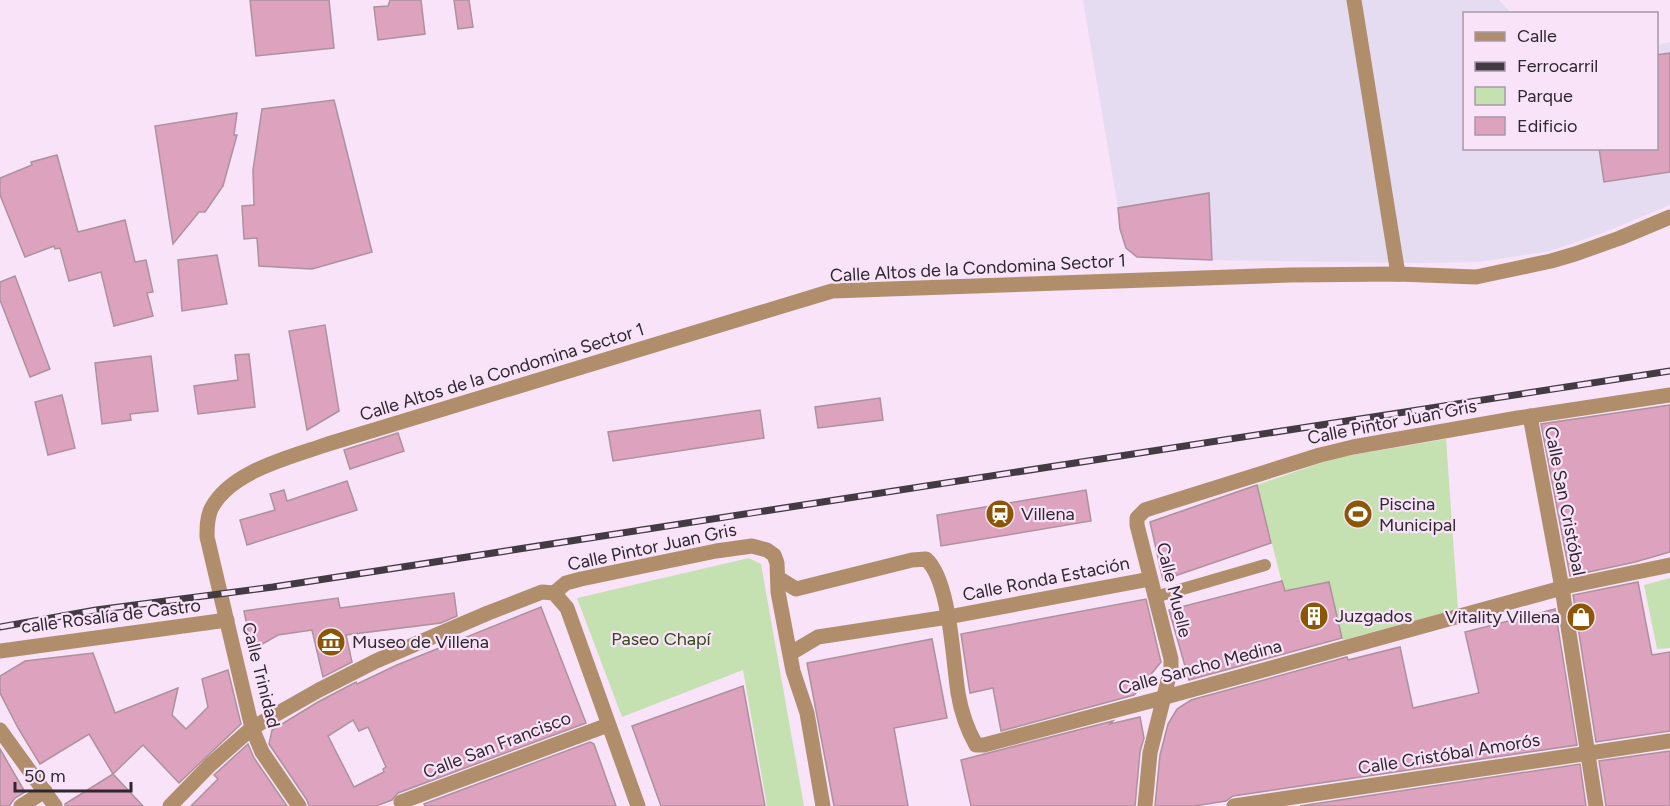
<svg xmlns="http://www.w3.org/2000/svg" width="1670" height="806" viewBox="0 0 1670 806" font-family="Figtree,sans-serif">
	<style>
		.industrial { fill: #e5dcf1 }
		.green { fill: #c6e1b1 }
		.building { fill: #dda2bd; stroke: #ad919d; stroke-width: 1.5; fill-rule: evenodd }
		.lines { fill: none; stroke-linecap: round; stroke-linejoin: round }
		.pedestrian { stroke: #b08e6c; stroke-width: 12 }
		.minor { stroke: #b08e6c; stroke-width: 15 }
		.tertiary { stroke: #b08e6c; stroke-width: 15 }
		.rail-casing { stroke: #433a43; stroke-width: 7 }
		.rail { stroke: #f8e3f9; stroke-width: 4.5; stroke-dasharray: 14; stroke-linecap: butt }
		.labels { text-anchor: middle; stroke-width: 4.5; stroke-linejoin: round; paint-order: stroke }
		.street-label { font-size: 18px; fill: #2f272f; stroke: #f8e3f9 }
		.poi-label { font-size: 18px; fill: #2f272f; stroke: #f8e3f9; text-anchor: start }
		.park-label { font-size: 18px; fill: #2f4a14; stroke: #f8e3f9 }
	</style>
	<rect width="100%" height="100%" fill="#f8e3f9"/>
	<!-- industrial -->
	<path class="industrial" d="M1083,0h416l12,13 -47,1v134h192l1,-103 13,-3v163l-65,27 -55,19 -72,11 -66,1 -208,-3 -67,-3 -19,-49z"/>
	<!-- green -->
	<g class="green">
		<path d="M1446,439l12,170 -115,31 -15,-58 -44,9 -27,-106 78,-27z"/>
		<path d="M749,558l12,6 43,242h-37l-24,-136 -121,47 -45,-119z"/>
		<path d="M1670,578v70l-13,1 -13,-64z"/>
	</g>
	<!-- building -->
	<g class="building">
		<path d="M250,0h79l5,48 -78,8z"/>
		<path d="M390,0h31l4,34 -47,6 -4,-33 14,-1z"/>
		<path d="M454,0h15l4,27 -15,2z"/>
		<path d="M1670,53v119l-66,10 -5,-34h57v-93z"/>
		<path d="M334,100l38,152 -60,17 -53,-3 -2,-28 -13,1 -2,-33 12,-1 -1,-35 9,-61z"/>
		<path d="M237,113l-3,22h3l-14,51 -18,26h-6l-26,32 -18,-118z"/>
		<path d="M57,155l21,77 47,-12 10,42 11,-2 7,32 -6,1 6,23 -39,10 -13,-54 -32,9 -9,-33 -5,1 -1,-3 -29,11 -25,-62v-17l32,-13 -1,-3z"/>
		<path d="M1209,193l3,67 -75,-3 -11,-9 -6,-19 -2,-21z"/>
		<path d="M217,255l10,49 -45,7 -4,-51z"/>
		<path d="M15,276l35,93 -20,8 -30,-77v-18z"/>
		<path d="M325,325l14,86 -32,19 -18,-99z"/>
		<path d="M249,354l6,53 -57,7 -4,-28 44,-6 -3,-25z"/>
		<path d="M151,356l7,55 -28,3 1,6 -29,4 -7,-61z"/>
		<path d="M62,395l13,53 -27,7 -13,-53z"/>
		<path d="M880,398l3,22 -65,8 -3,-21z"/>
		<path d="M1670,405v147l-35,10 -65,14 -29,-152z"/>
		<path d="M760,410l4,28 -151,23 -5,-29z"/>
		<path d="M398,433l6,18 -54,18 -6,-19z"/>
		<path d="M347,481l10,29 -110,35 -7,-25 35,-10 -5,-16 14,-4 3,11z"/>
		<path d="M1257,485l14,58 -108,37 -13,-58z"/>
		<path d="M1086,490l5,31 -150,25 -4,-31z"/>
		<path d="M1282,581l3,10 44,-9 13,56 -153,42 -20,-70z"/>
		<path d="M1638,582l14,73 18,-3v79l-74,11 -23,-147z"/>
		<path d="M454,593l3,23 -16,7 -95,12 6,27 -29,15 -11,-47 -34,5 -26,15 -8,-39 94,-13 2,10z"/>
		<path d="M1146,599l15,63 -27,33 -133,36 -8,-43 -23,5 -9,-59z"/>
		<path d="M541,607l45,116 -188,70 -6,7 -16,6h-67l-2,-6 -36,-53 -2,-3 3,-14 46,-28 38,-20 1,2 40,-19zM353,720l6,11 9,-4 18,40 -3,2 1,3 -30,15 -26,-51z"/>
		<path d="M1555,609l22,136 -344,51 -7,5 -32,5h-39l5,-51 8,-31 9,-15 14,-9 156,-43 1,3 52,-13 13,61 66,-15 -14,-61z"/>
		<path d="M932,639l15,79 -53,10 14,78h-74l-27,-143z"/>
		<path d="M93,653l22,60 63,-25 -6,27 14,14 22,-22 -6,-28 26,-9 13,54 -62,59 -36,-38 -30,29 -24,-40 -49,30 -22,-36 -18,-35v-17l25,-15z"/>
		<path d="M743,686l22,120h-104l-29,-80z"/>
		<path d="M1140,717l4,21 -4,14 -5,54h-164l-10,-46 152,-39 -3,3z"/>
		<path d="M590,742l4,2 22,62h-191l-1,-2z"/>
		<path d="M248,744l6,14 33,48h-96l27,-27 -4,-4z"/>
		<path d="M0,749l25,43 -10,6 -6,8h-9z"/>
		<path d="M1670,751v55h-64l-7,-45z"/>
		<path d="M1580,764l6,42h-286z"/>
		<path d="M113,774l30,32h-78v-2z"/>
	</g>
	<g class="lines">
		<!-- pedestrian -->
		<path class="pedestrian" d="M1155,597l110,-32"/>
		<!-- minor -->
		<g class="minor">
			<path d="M1354,0l44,274"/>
			<path d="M1530,416l32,172 34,218"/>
			<path d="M778,578l18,11 116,-29 14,-1c24,21 27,102 32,134 3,18 9,36 18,52h8l178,-47 407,-112 101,-21"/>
			<path d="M554,593l12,-10 15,-4 135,-28 36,-5 15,4 7,5 3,8 1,29 15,79 14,42 16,93"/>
			<path d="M0,651l227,-31"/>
			<path d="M791,653l27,-16 130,-20 202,-38"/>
			<path d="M0,730l55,76"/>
			<path d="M401,802l207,-77"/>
			<path d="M21,806l24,-15"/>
			<path d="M299,806l-37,-54 -10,-24 -45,-191c0,-10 0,-19 4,-28 19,-38 80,-52 117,-65l504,-153 458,-16 108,-1 78,3 75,-16 24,-7 45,-16 50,-21"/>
			<path d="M1145,806l5,-53 21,-85v-9l-34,-134v-7l8,-8 175,-55 33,-8 165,-29 152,-23"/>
			<path d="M1234,806l436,-65"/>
		</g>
		<!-- tertiary -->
		<path class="tertiary" d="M170,806l40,-41 42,-37 67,-38 57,-29 112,-48 54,-21 12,1 13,15 71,198"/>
		<!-- rail casing -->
		<g class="rail-casing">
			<path id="rail" d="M0,627l96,-17 177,-23 1397,-216"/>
		</g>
		<!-- rail -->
		<use href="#rail" class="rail"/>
	</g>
	<!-- icons -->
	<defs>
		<g id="station-disc" transform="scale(1.5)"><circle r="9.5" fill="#8b5704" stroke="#f8e3f9"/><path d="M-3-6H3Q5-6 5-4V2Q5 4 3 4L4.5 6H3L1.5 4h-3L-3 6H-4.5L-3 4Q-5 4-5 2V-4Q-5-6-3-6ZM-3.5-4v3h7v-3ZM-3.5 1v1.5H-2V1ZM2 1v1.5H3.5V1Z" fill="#fff"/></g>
		<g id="stadium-disc" transform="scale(1.5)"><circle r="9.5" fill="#8b5704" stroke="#f8e3f9"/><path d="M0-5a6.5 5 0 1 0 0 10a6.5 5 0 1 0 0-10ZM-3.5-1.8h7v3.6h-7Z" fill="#fff"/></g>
		<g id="building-disc" transform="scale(1.5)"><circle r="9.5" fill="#8b5704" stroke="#f8e3f9"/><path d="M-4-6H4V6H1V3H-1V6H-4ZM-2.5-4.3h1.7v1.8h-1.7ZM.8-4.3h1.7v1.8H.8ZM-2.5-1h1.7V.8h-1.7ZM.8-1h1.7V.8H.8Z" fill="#fff"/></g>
		<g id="shop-disc" transform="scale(1.5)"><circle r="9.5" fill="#8b5704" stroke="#f8e3f9"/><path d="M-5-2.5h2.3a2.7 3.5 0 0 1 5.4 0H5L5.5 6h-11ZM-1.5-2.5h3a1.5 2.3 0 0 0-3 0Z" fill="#fff"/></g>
		<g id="museum-disc" transform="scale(1.5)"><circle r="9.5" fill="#8b5704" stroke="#f8e3f9"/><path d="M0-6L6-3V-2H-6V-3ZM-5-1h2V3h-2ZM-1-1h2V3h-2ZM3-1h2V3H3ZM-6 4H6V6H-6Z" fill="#fff"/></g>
	</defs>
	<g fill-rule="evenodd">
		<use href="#station-disc" x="1000" y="514"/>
		<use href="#stadium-disc" x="1358" y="514"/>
		<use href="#building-disc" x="1314" y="616"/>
		<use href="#shop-disc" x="1581" y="617"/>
		<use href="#museum-disc" x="331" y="642"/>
	</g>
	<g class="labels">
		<!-- street labels -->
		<g class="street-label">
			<text transform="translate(978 268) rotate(-3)" y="6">Calle Altos de la Condomina Sector 1</text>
			<text transform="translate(502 372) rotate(-17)" y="6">Calle Altos de la Condomina Sector 1</text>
			<text transform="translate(1392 422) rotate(-11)" y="6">Calle Pintor Juan Gris</text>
			<text transform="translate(1565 501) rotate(79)" y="6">Calle San Cristóbal</text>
			<text transform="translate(652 547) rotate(-12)" y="6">Calle Pintor Juan Gris</text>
			<text transform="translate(1046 579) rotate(-11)" y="6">Calle Ronda Estación</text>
			<text transform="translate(1174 590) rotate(76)" y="6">Calle Muelle</text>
			<text transform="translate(111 616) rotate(-7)" y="6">calle Rosalía de Castro</text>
			<text transform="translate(1200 667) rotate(-15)" y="6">Calle Sancho Medina</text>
			<text transform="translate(261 675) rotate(76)" y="6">Calle Trinidad</text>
			<text transform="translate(497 745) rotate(-21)" y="6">Calle San Francisco</text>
			<text transform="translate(1449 754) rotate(-9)" y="6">Calle Cristóbal Amorós</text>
		</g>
		<!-- poi labels -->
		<g class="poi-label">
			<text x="1379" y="510">Piscina<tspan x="1379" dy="21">Municipal</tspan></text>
			<text x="1021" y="520">Villena</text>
			<text x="1335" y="622">Juzgados</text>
			<text x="1560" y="623" text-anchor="end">Vitality Villena</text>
			<text x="352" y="648">Museo de Villena</text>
		</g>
		<!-- park labels -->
		<g class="park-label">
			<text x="661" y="645">Paseo Chapí</text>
		</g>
	</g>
	<!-- legend -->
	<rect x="1463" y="12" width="195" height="138" fill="#f8e3f9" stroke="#a898a8" stroke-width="1.5"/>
	<rect x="1475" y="32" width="30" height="9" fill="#b08e6c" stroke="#a898a8" stroke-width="1.5"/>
	<text x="1517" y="42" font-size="18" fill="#2f272f">Calle</text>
	<rect x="1475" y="62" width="30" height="9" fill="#433a43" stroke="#a898a8" stroke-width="1.5"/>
	<text x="1517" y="72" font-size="18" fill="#2f272f">Ferrocarril</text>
	<rect x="1475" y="87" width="30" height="18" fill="#c6e1b1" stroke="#a898a8" stroke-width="1.5"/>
	<text x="1517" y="102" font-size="18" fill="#2f272f">Parque</text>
	<rect x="1475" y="117" width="30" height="18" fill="#dda2bd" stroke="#a898a8" stroke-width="1.5"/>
	<text x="1517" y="132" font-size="18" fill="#2f272f">Edificio</text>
	<!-- scale -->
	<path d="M15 782v9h116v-9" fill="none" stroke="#2f272f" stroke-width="3"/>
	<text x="24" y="782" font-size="18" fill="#2f272f" stroke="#f8e3f9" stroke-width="4.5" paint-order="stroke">50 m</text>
</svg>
